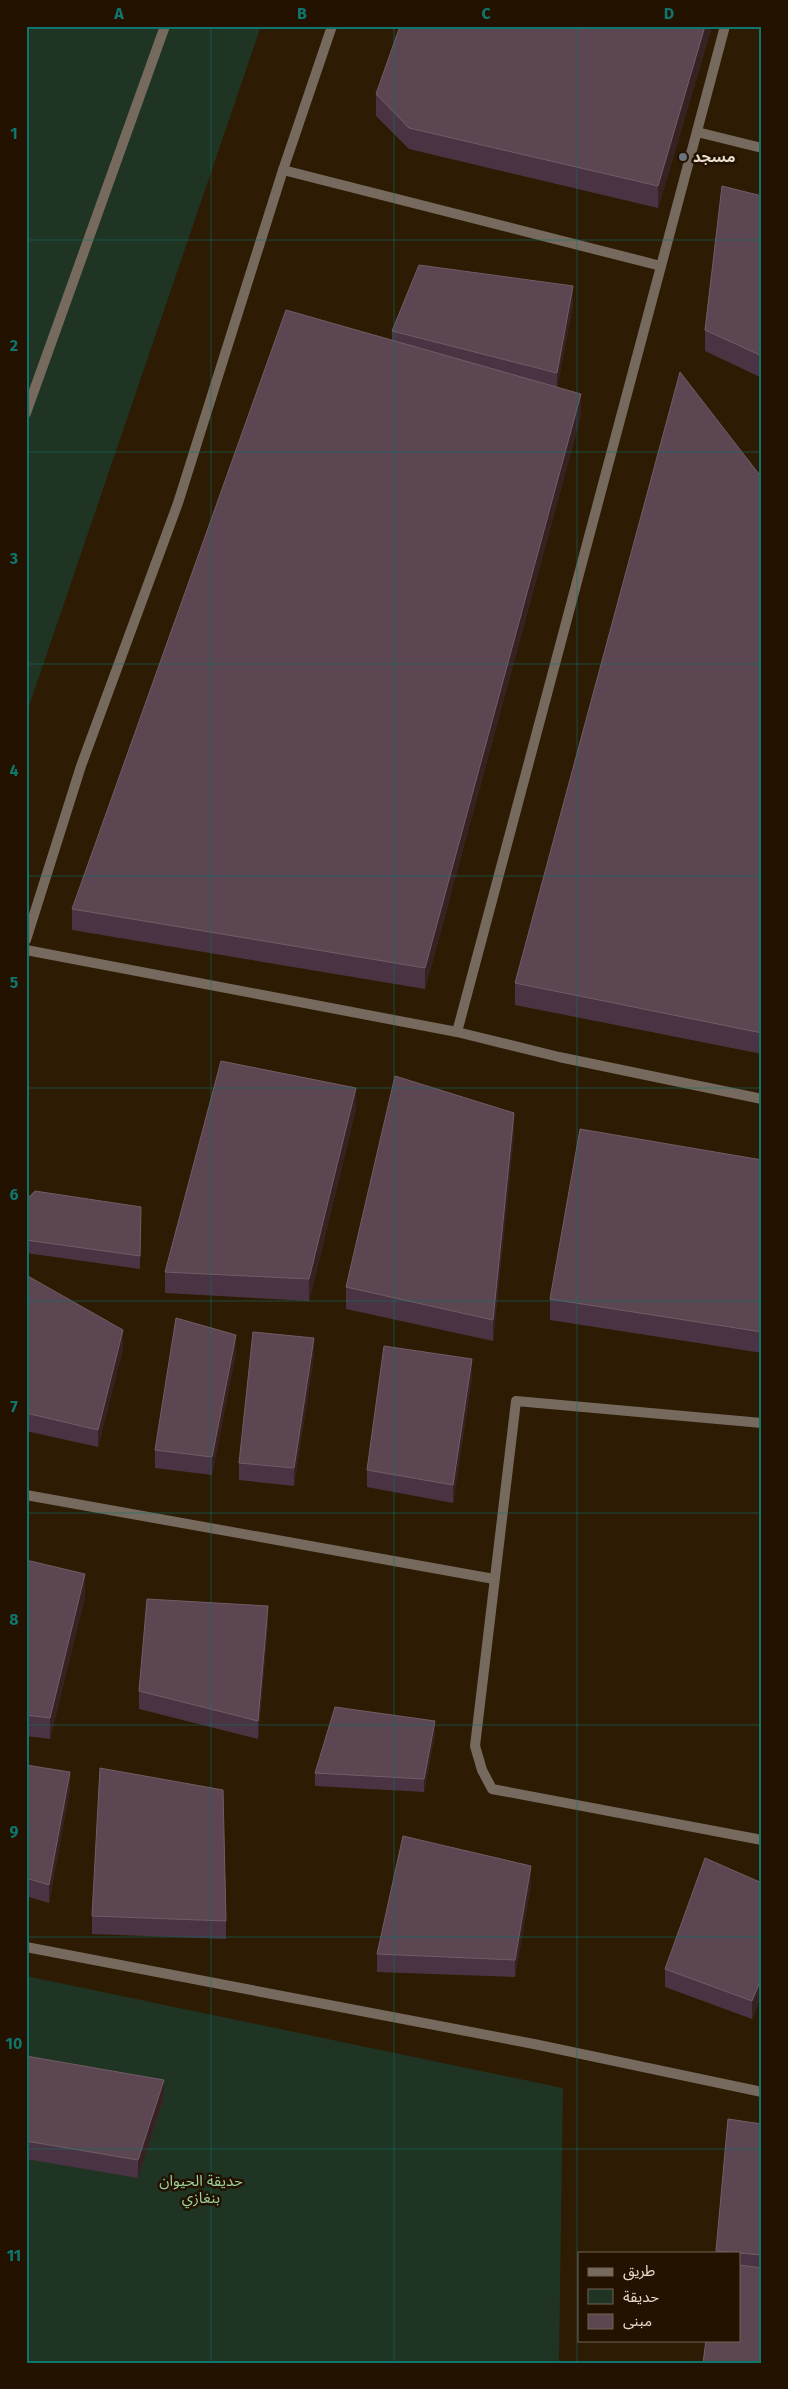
<svg xmlns="http://www.w3.org/2000/svg" width="788" height="2389" viewBox="0 0 788 2389" font-family="'Fira Sans','Noto Sans Arabic',sans-serif">
	<style>
		.green { fill: #1f3422 }
		.lines { fill: none; stroke-linecap: round; stroke-linejoin: round }
		.service { stroke: #76695d; stroke-width: 10 }
		.minor { stroke: #76695d; stroke-width: 10 }
		.wall { fill: #4a3443 }
		.shaded-wall { fill: #372223 }
		.building { fill: #5b4652; stroke: #715d66 }
		.grid { fill: none; stroke: #0f766e; stroke-width: 1; stroke-opacity: 0.55 }
		.worship-dot { fill: #6b7280; stroke: #231200; stroke-width: 2 }
		.labels { text-anchor: middle; stroke-width: 5; stroke-linejoin: round; paint-order: stroke }
		.poi-label { font-size: 15px; font-weight: bold; fill: #e8dcce; stroke: #231200; text-anchor: start }
		.park-label { font-size: 15px; fill: #9cd1a2; stroke: #231200 }
		.neatline { fill: none; stroke: #0f766e; stroke-width: 2 }
		.grid-label { font-size: 16px; text-anchor: middle; font-weight: bold; fill: #0f766e }
	</style>
	<rect width="100%" height="100%" fill="#2d1b03"/>
	<!-- green -->
	<g class="green">
		<path d="M26,26h235l-235,689z"/>
		<path d="M26,1976l537,112 -4,275h-533z"/>
	</g>
	<g class="lines">
		<!-- service -->
		<path class="service" d="M26,413l139,-387"/>
		<!-- minor -->
		<g class="minor">
			<path d="M697,132l65,16"/>
			<path d="M283,170l378,96"/>
			<path d="M26,940l55,-174 97,-263 105,-333 49,-144"/>
			<path d="M26,950l431,82 102,25 203,42"/>
			<path d="M457,1032l268,-1006"/>
			<path d="M762,1423l-246,-22 -41,345 7,24 10,19 270,51"/>
			<path d="M26,1495l468,84"/>
			<path d="M26,1947l508,97 228,48"/>
		</g>
	</g>
	<!-- wall -->
	<g class="wall">
		<path d="M712,26l-54,182 -249,-59 -33,-33v-22z"/>
		<path d="M762,196v182l-57,-27v-21z"/>
		<path d="M573,304l-16,83 24,28 -156,574 -353,-59v-21l320,-569v-9z"/>
		<path d="M762,478v576l-247,-49v-22z"/>
		<path d="M356,1109l-47,192 -144,-8v-21z"/>
		<path d="M514,1134l-21,207 -147,-32v-22z"/>
		<path d="M762,1160v193l-212,-33v-21z"/>
		<path d="M26,1200l115,7 -1,62 -114,-16z"/>
		<path d="M26,1275l97,73 -25,99 -72,-16z"/>
		<path d="M236,1352l-24,123 -57,-7v-18z"/>
		<path d="M314,1355l-20,131 -55,-6v-17z"/>
		<path d="M472,1377l-19,126 -86,-16v-17z"/>
		<path d="M26,1560l59,36 -35,143 -24,-3z"/>
		<path d="M268,1623l-10,116 -119,-30v-18z"/>
		<path d="M435,1734l-11,58 -109,-6v-13z"/>
		<path d="M26,1765l44,24 -21,114 -23,-7z"/>
		<path d="M762,1883v111l-10,25 -87,-32v-18z"/>
		<path d="M531,1884l-16,93 -138,-5v-18z"/>
		<path d="M92,1916l134,5v18l-134,-5z"/>
		<path d="M26,2056l138,42 -26,80 -112,-19z"/>
		<path d="M728,2119l34,5v239l-23,-23v-87h-23z"/>
	</g>
	<!-- shaded-wall -->
	<g class="shaded-wall">
		<path d="M705,26h7l-54,182v-22z"/>
		<path d="M573,286v18l-16,87v-18z"/>
		<path d="M581,394v21l-156,574v-21z"/>
		<path d="M356,1088v21l-47,192v-22z"/>
		<path d="M514,1113v21l-21,207v-21z"/>
		<path d="M123,1330v18l-25,99v-17z"/>
		<path d="M236,1335v17l-24,123v-18z"/>
		<path d="M314,1338v17l-20,131v-18z"/>
		<path d="M472,1359v18l-19,126v-18z"/>
		<path d="M85,1574v22l-35,143v-21z"/>
		<path d="M268,1606v17l-10,116v-18z"/>
		<path d="M435,1721v13l-11,58v-13z"/>
		<path d="M70,1772v17l-21,114v-18z"/>
		<path d="M531,1866v18l-16,93v-17z"/>
		<path d="M762,1977v17l-10,25v-18z"/>
		<path d="M164,2080v18l-26,80v-18z"/>
	</g>
	<!-- building -->
	<g class="building">
		<path d="M400,26h305l-47,160 -249,-58 -33,-34z"/>
		<path d="M722,186l40,10v160l-57,-26z"/>
		<path d="M419,265l154,21 -16,87 -165,-42z"/>
		<path d="M286,310l295,84 -156,574 -353,-59z"/>
		<path d="M680,372l82,106v555l-247,-50z"/>
		<path d="M221,1061l135,27 -47,191 -144,-7z"/>
		<path d="M395,1076l119,37 -21,207 -147,-33z"/>
		<path d="M580,1129l182,31v172l-212,-33z"/>
		<path d="M35,1191l106,16 -1,49 -114,-16v-40z"/>
		<path d="M26,1275l97,55 -25,100 -72,-17z"/>
		<path d="M176,1318l60,17 -24,122 -57,-7z"/>
		<path d="M253,1332l61,6 -20,130 -55,-5z"/>
		<path d="M384,1346l88,13 -19,126 -86,-15z"/>
		<path d="M26,1560l59,14 -35,144 -24,-3z"/>
		<path d="M147,1599l121,7 -10,115 -119,-30z"/>
		<path d="M335,1707l100,14 -11,58 -109,-6z"/>
		<path d="M26,1765l44,7 -21,113 -23,-7z"/>
		<path d="M100,1768l123,22 3,131 -134,-5z"/>
		<path d="M403,1836l128,30 -16,94 -138,-6z"/>
		<path d="M705,1858l57,25v94l-10,24 -87,-32z"/>
		<path d="M26,2056l138,24 -26,80 -112,-19z"/>
		<path d="M728,2119l34,5v131l-46,-4z"/>
		<path d="M739,2265l23,3v95h-59l3,-23h33z"/>
	</g>
	<!-- grid -->
	<path class="grid" d="M211,26v2337M394,26v2337M577,26v2337M26,240h736M26,452h736M26,664h736M26,876h736M26,1088h736M26,1301h736M26,1513h736M26,1725h736M26,1937h736M26,2149h736"/>
	<!-- markers -->
	<circle class="worship-dot" cx="683" cy="157" r="5"/>
	<g class="labels">
		<!-- poi labels -->
		<g class="poi-label">
			<text x="693" y="162">مسجد</text>
		</g>
		<!-- park labels -->
		<g class="park-label">
			<text x="201" y="2186">حديقة الحيوان<tspan x="201" dy="17">بنغازي</tspan></text>
		</g>
	</g>
	<!-- border -->
	<rect width="788" height="2389" fill="none" stroke="#231200" stroke-width="55"/>
	<!-- legend -->
	<rect x="578" y="2252" width="162" height="90" fill="#231200" stroke="#726352"/>
	<rect x="588" y="2268" width="25" height="8" fill="#76695d" stroke="#726352"/>
	<text x="623" y="2276" font-size="15" fill="#e8dcce">طريق</text>
	<rect x="588" y="2289" width="25" height="15" fill="#1f3422" stroke="#726352"/>
	<text x="623" y="2302" font-size="15" fill="#e8dcce">حديقة</text>
	<rect x="588" y="2314" width="25" height="15" fill="#5b4652" stroke="#726352"/>
	<text x="623" y="2326" font-size="15" fill="#e8dcce">مبنى</text>
	<rect x="28" y="28" width="732" height="2334" class="neatline"/>
	<g class="grid-label">
		<text x="119" y="19">A</text>
		<text x="302" y="19">B</text>
		<text x="486" y="19">C</text>
		<text x="669" y="19">D</text>
		<text x="14" y="139">1</text>
		<text x="14" y="351">2</text>
		<text x="14" y="564">3</text>
		<text x="14" y="776">4</text>
		<text x="14" y="988">5</text>
		<text x="14" y="1200">6</text>
		<text x="14" y="1412">7</text>
		<text x="14" y="1625">8</text>
		<text x="14" y="1837">9</text>
		<text x="14" y="2049">10</text>
		<text x="14" y="2261">11</text>
	</g>
</svg>
